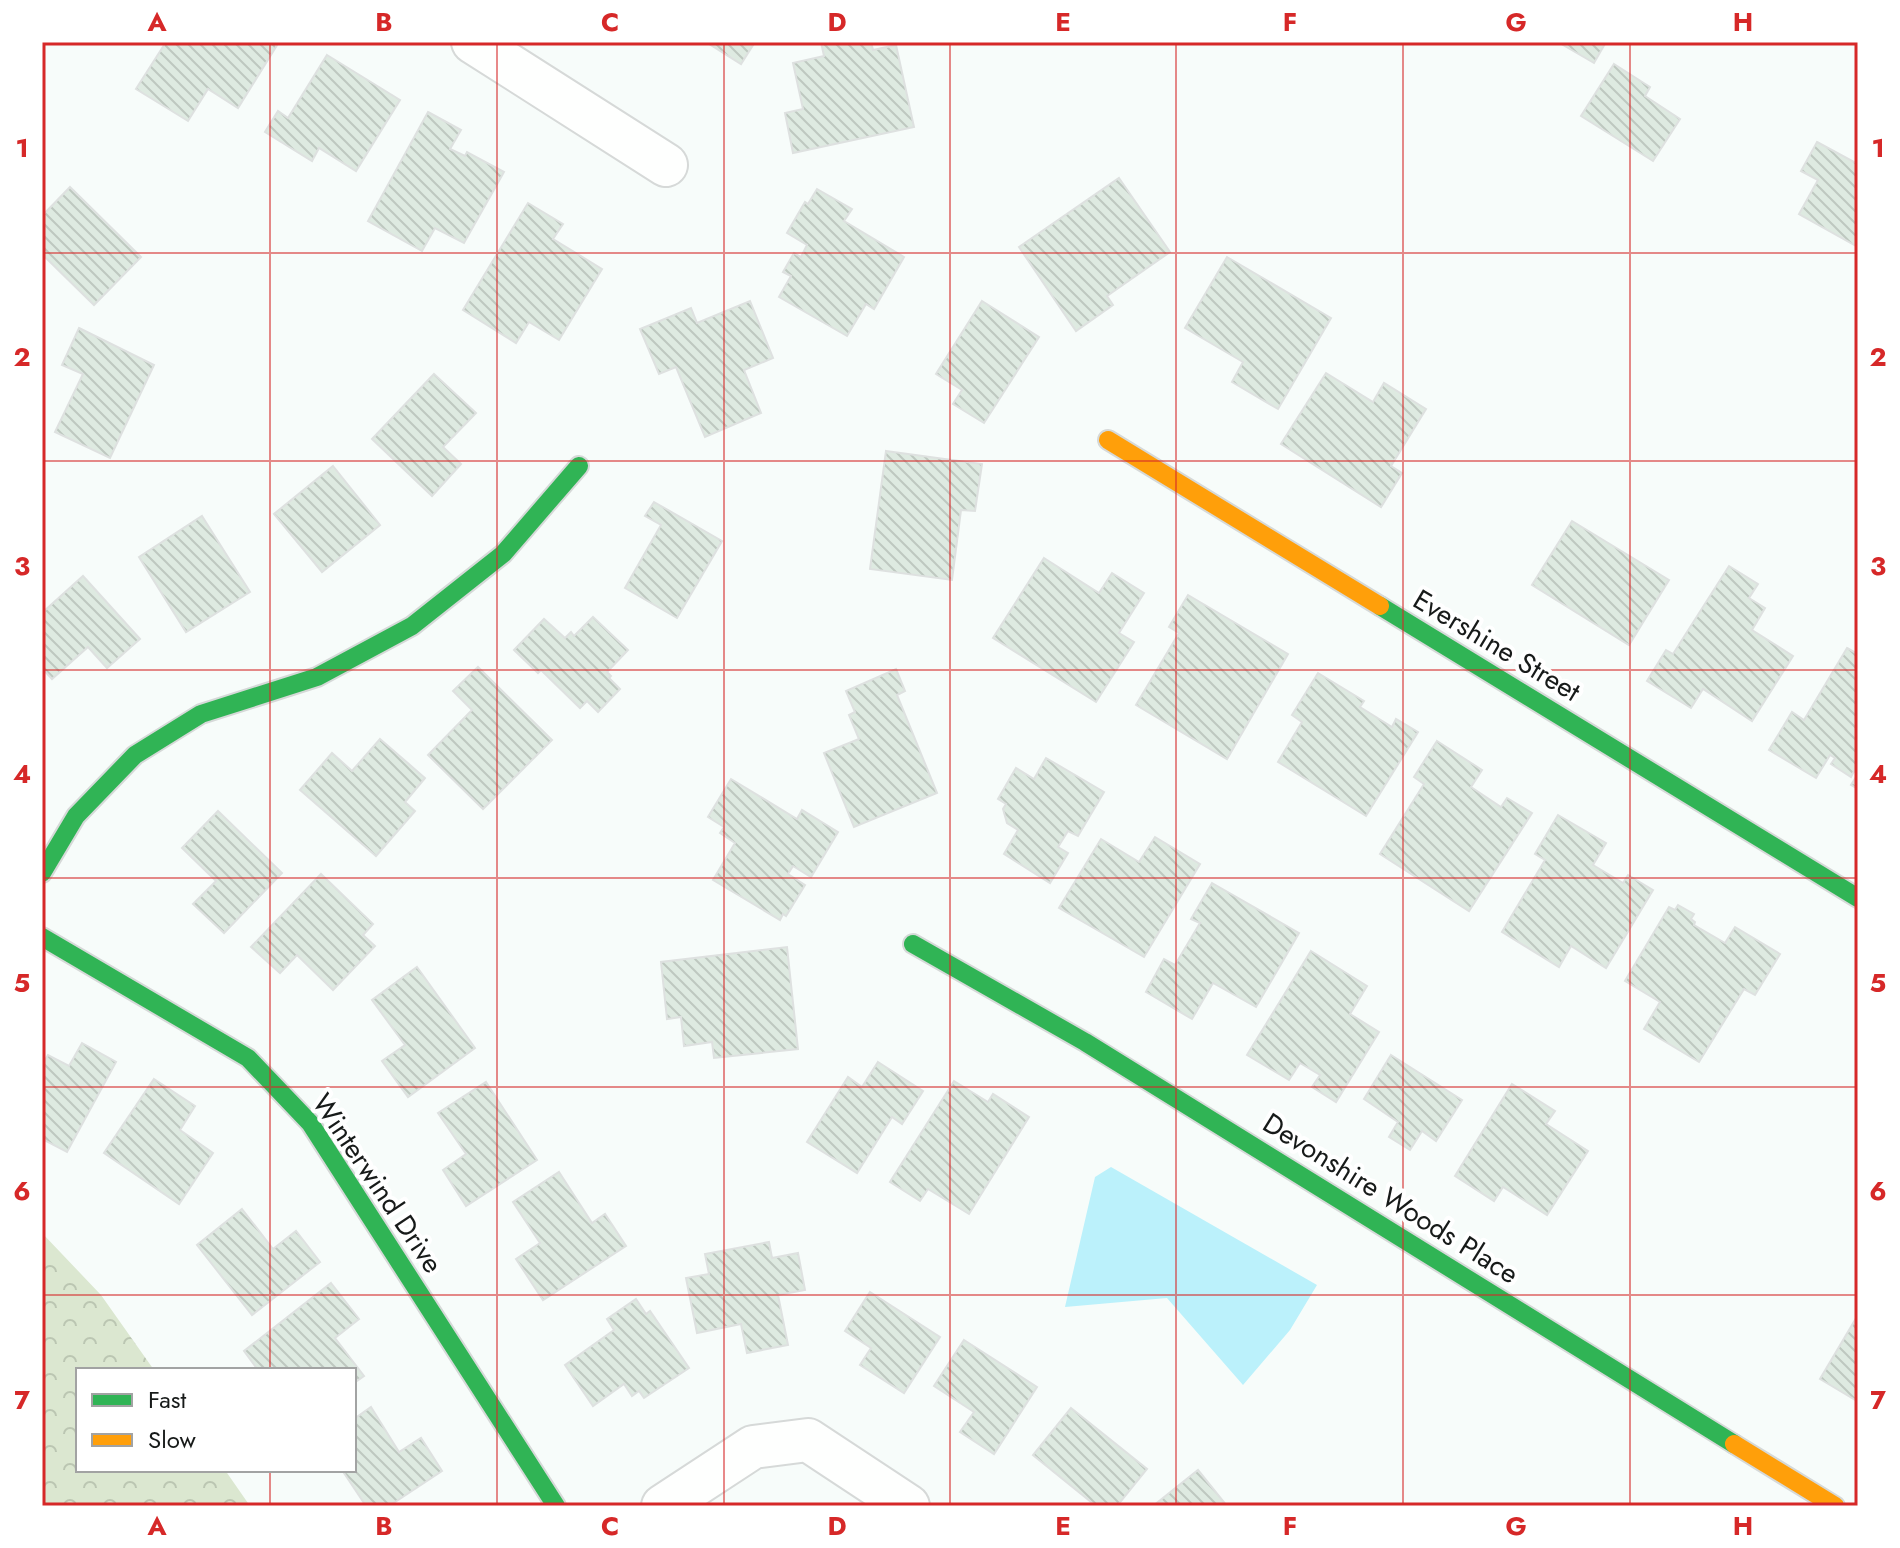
<svg xmlns="http://www.w3.org/2000/svg" width="1900" height="1548" viewBox="0 0 1900 1548" font-family="Jost,sans-serif">
	<style>
		.forest { fill: url(#forest-crowns) }
		.water { fill: #bbf1fb }
		.building { fill: url(#building-back-hatch); stroke: #dee1e0; stroke-width: 2 }
		.lines { fill: none; stroke-linecap: round; stroke-linejoin: round }
		.street-casing { stroke: #d6d9d8; stroke-width: 46 }
		.fast-casing { stroke: #d6d9d8; stroke-width: 22 }
		.slow-casing { stroke: #d6d9d8; stroke-width: 22 }
		.street { stroke: #fefffe; stroke-width: 42 }
		.fast { stroke: #30b455; stroke-width: 18 }
		.slow { stroke: #ff9f0a; stroke-width: 18 }
		.grid { fill: none; stroke: #d62828; stroke-width: 2; stroke-opacity: 0.55 }
		.labels { text-anchor: middle; stroke-width: 8; stroke-linejoin: round; paint-order: stroke }
		.street-label { font-size: 28px; fill: #171a19; stroke: #fff }
		.neatline { fill: none; stroke: #d62828; stroke-width: 3 }
		.grid-label { font-size: 26px; text-anchor: middle; font-weight: bold; fill: #d62828 }
	</style>
	<defs>
		<pattern id="forest-crowns" width="20" height="18" patternUnits="userSpaceOnUse" patternTransform="scale(2)"><rect width="20" height="18" fill="#dbe7d0"/><path d="M2 6a3 3 0 1 1 6 0M12 15a3 3 0 1 1 6 0" fill="none" stroke="#bbc6b2"/></pattern>
		<pattern id="building-back-hatch" width="6" height="6" patternUnits="userSpaceOnUse" patternTransform="scale(2)"><rect width="6" height="6" fill="#deeae1"/><path d="M-1 5l2 2M0 0l6 6M5-1l2 2" fill="none" stroke="#bec8c0"/></pattern>
	</defs>
	<rect width="100%" height="100%" fill="#f7fcfa"/>
	<!-- forest -->
	<path class="forest" d="M42,1233l59,62 53,75h-76v100h147l25,36h-208z"/>
	<!-- water -->
	<path class="water" d="M1111,1167l206,118 -27,45 -47,55 -76,-87 -102,9 30,-130z"/>
	<!-- building -->
	<g class="building">
		<path d="M166,42h113l-41,66 -30,-19 -20,32 -52,-32z"/>
		<path d="M706,42h49l-14,22z"/>
		<path d="M821,42h50l2,8 23,-5 18,82 -121,26 -8,-40 18,-4 -10,-46 31,-7z"/>
		<path d="M1558,42h48l-12,21z"/>
		<path d="M327,55l73,45 -44,71 -37,-23 -7,13 -47,-29 13,-21 10,7z"/>
		<path d="M1614,64l36,23 -5,9 35,23 -27,42 -72,-45z"/>
		<path d="M428,112l33,18 -11,19 15,7 2,-4 37,20 -40,71 -29,-15 -13,23 -54,-30z"/>
		<path d="M1817,142l41,22v83l-59,-33 19,-34 -17,-9z"/>
		<path d="M1119,178l51,74 -63,44 6,9 -37,26 -57,-84z"/>
		<path d="M70,187l71,70 -47,48 -52,-51v-38z"/>
		<path d="M817,189l35,20 -8,12 60,36 -30,52 -8,-5 -19,32 -68,-39 12,-21 -8,-4 11,-19 7,4 6,-12 -20,-12 18,-31 3,2z"/>
		<path d="M528,203l35,21 -10,15 49,30 -43,71 -30,-18 -13,21 -53,-33z"/>
		<path d="M1227,257l104,61 -53,91 -46,-27 11,-20 -58,-34z"/>
		<path d="M750,301l23,57 -29,12 17,43 -56,24 -29,-70 -17,7 -19,-45 51,-21 6,15z"/>
		<path d="M982,301l57,36 -55,86 -31,-19 9,-14 -26,-16z"/>
		<path d="M79,328l75,37 -44,93 -55,-26 28,-58 -21,-9z"/>
		<path d="M1326,373l47,29 11,-19 42,26 -35,57 11,7 -21,34 -100,-63z"/>
		<path d="M434,374l42,39 -33,34 18,17 -29,32 -60,-57z"/>
		<path d="M886,451l96,13 -7,47 -14,-1 -9,70 -82,-11z"/>
		<path d="M333,466l47,59 -58,47 -48,-58z"/>
		<path d="M654,502l68,39 -45,77 -52,-30 36,-63 -16,-9z"/>
		<path d="M202,516l48,76 -64,40 -47,-75z"/>
		<path d="M1572,521l97,59 -40,65 -97,-60z"/>
		<path d="M1044,558l55,35 13,-20 32,20 -25,40 15,9 -38,60 -103,-64z"/>
		<path d="M1729,566l29,18 -9,14 16,10 -13,22 41,26 -41,65 -49,-32 -12,19 -44,-27 19,-31 7,4z"/>
		<path d="M83,576l57,63 -33,29 -19,-21 -36,32 -10,-11v-55z"/>
		<path d="M1188,595l100,59 -61,105 -91,-54 43,-72 -10,-6z"/>
		<path d="M593,617l35,33 -21,22 4,4 -2,2 11,11 -22,23 -11,-11 -7,7 -39,-38 -3,3 -24,-23 30,-31 21,19 6,-6 3,4z"/>
		<path d="M1847,648l11,6v135l-7,-4 7,-11 -4,-3 -3,6 -20,-13 4,-6 -5,-3 -14,23 -47,-28 23,-38 12,8z"/>
		<path d="M478,667l74,73 -69,69 -55,-54 44,-45 -19,-19z"/>
		<path d="M896,669l9,22 -8,4 40,98 -83,34 -30,-74 35,-14 -10,-24 6,-3 -9,-21z"/>
		<path d="M1318,673l46,28 -4,6 32,20 4,-8 22,13 -52,84 -88,-54 24,-40 -10,-7z"/>
		<path d="M380,739l45,39 -20,24 10,9 -39,45 -76,-66 32,-37 20,18z"/>
		<path d="M1437,741l45,29 -11,17 30,20 6,-9 25,15 -63,98 -89,-57 44,-70 -10,-7z"/>
		<path d="M1046,758l58,34 -26,44 -10,-5 -10,16 10,6 -18,30 -46,-29 14,-24 -11,-7 -4,-14 3,-5 -8,-5 18,-31 18,11z"/>
		<path d="M731,779l66,40 5,-9 36,22 -27,45 -18,-11 -5,8 17,11 -19,31 -3,-2 -3,6 -67,-40 22,-37 -15,-10 4,-6 -16,-10z"/>
		<path d="M218,811l64,62 -58,60 -31,-29 23,-23 -34,-33z"/>
		<path d="M1558,815l48,28 -13,22 30,18 5,-8 25,15 -47,78 -35,-22 -12,21 -57,-35 43,-72 -10,-6z"/>
		<path d="M1155,837l45,27 -56,93 -85,-49 42,-69 38,23z"/>
		<path d="M321,874l52,50 -10,11 12,11 -42,44 -36,-35 -17,18 -29,-26z"/>
		<path d="M1212,883l87,50 -43,74 -43,-24 -21,36 -46,-27 18,-33 11,6 25,-42 -9,-4z"/>
		<path d="M1678,905l16,9 -3,5 4,3 -1,3 31,18 10,-16 45,27 -25,41 -11,-6 -45,73 -55,-33 16,-27 -35,-21 44,-74 6,3z"/>
		<path d="M787,947l11,102 -84,9 -2,-16 -28,4 -3,-29 -14,2 -6,-57z"/>
		<path d="M1311,951l56,35 -17,28 29,18 -43,70 -24,-15 8,-12 -20,-12 -11,17 -42,-25z"/>
		<path d="M417,967l58,81 -67,49 -26,-36 23,-16 -33,-45z"/>
		<path d="M82,1043l34,19 -49,90 -25,-13v-74l6,-10 21,11z"/>
		<path d="M1391,1055l71,45 -26,41 -14,-10 -12,19 -21,-13 9,-15 -34,-23z"/>
		<path d="M878,1062l45,29 -21,33 -10,-7 -35,56 -50,-31 41,-65 14,10z"/>
		<path d="M154,1079l41,27 -15,24 33,23 -34,51 -75,-51z"/>
		<path d="M954,1081l34,21 5,-8 36,23 -60,97 -41,-25 -8,12 -30,-19z"/>
		<path d="M486,1082l51,78 -71,46 -23,-36 23,-16 -28,-41z"/>
		<path d="M1512,1084l43,27 -9,13 42,27 -41,64 -44,-28 -9,14 -39,-25z"/>
		<path d="M559,1172l33,51 13,-9 21,32 -83,54 -27,-41 24,-16 -27,-41z"/>
		<path d="M242,1209l31,40 23,-18 24,31 -68,53 -55,-70z"/>
		<path d="M769,1242l3,16 26,-5 7,37 -27,5 10,50 -41,8 -6,-29 -44,9 -11,-55 23,-4 -4,-20z"/>
		<path d="M331,1283l28,36 -24,19 29,38 -10,7v-13h-96l-14,-19z"/>
		<path d="M870,1292l70,45 -36,56 -44,-28 11,-17 -26,-17z"/>
		<path d="M636,1299l10,15 4,-3 39,57 -45,30 -5,-7 -7,5 -8,-12 -31,22 -28,-41 49,-35 -7,-11z"/>
		<path d="M1858,1315v85l-1,1 -37,-22z"/>
		<path d="M964,1340l73,47 -43,67 -34,-22 14,-20 -40,-26z"/>
		<path d="M371,1407l28,45 22,-14 21,33 -53,35h-23l-24,-36h12v-51z"/>
		<path d="M1071,1408l76,61 -30,37h-21l-63,-51z"/>
		<path d="M1198,1470l29,36h-74z"/>
	</g>
	<g class="lines">
		<!-- street casing -->
		<g class="street-casing">
			<g id="street">
				<path d="M473,42l193,123"/>
				<path d="M663,1506l90,-59 55,-7 100,66"/>
			</g>
		</g>
		<!-- fast casing -->
		<g class="fast-casing">
			<g id="fast">
				<path d="M1380,606l478,292"/>
				<path d="M42,873l34,-57 59,-61 66,-41 116,-37 95,-51 91,-72 76,-88"/>
				<path d="M42,937l206,121 62,65 246,383"/>
				<path d="M913,944l172,98 649,402"/>
			</g>
		</g>
		<!-- slow casing -->
		<g class="slow-casing">
			<g id="slow">
				<path d="M1108,440l272,166"/>
				<path d="M1734,1444l101,62"/>
			</g>
		</g>
		<!-- street -->
		<use href="#street" class="street"/>
		<!-- fast -->
		<use href="#fast" class="fast"/>
		<!-- slow -->
		<use href="#slow" class="slow"/>
	</g>
	<!-- grid -->
	<path class="grid" d="M270,42v1328M497,42v1464M724,42v1464M950,42v1464M1176,42v1464M1403,42v1464M1630,42v1464M42,253h1816M42,461h1816M42,670h1816M42,878h1816M42,1087h1816M42,1295h1816M270,1470v36"/>
	<g class="labels">
		<!-- street labels -->
		<g class="street-label">
			<text transform="translate(1497 645) rotate(31)" y="10">Evershine Street</text>
			<text transform="translate(378 1183) rotate(56)" y="10">Winterwind Drive</text>
			<text transform="translate(1391 1198) rotate(32)" y="10">Devonshire Woods Place</text>
		</g>
	</g>
	<!-- border -->
	<rect width="1900" height="1548" fill="none" stroke="#ffffff" stroke-width="88"/>
	<!-- legend -->
	<rect x="76" y="1368" width="280" height="104" fill="#ffffff" stroke="#a2a3a3" stroke-width="2"/>
	<rect x="92" y="1394" width="40" height="12" fill="#30b455" stroke="#a2a3a3" stroke-width="2"/>
	<text x="148" y="1408" font-size="24" fill="#171a19">Fast</text>
	<rect x="92" y="1434" width="40" height="12" fill="#ff9f0a" stroke="#a2a3a3" stroke-width="2"/>
	<text x="148" y="1448" font-size="24" fill="#171a19">Slow</text>
	<rect x="44" y="44" width="1812" height="1460" class="neatline"/>
	<g class="grid-label">
		<text x="157" y="31">A</text>
		<text x="384" y="31">B</text>
		<text x="610" y="31">C</text>
		<text x="837" y="31">D</text>
		<text x="1063" y="31">E</text>
		<text x="1290" y="31">F</text>
		<text x="1516" y="31">G</text>
		<text x="1743" y="31">H</text>
		<text x="22" y="157">1</text>
		<text x="1878" y="157">1</text>
		<text x="22" y="366">2</text>
		<text x="1878" y="366">2</text>
		<text x="22" y="575">3</text>
		<text x="1878" y="575">3</text>
		<text x="22" y="783">4</text>
		<text x="1878" y="783">4</text>
		<text x="22" y="992">5</text>
		<text x="1878" y="992">5</text>
		<text x="22" y="1200">6</text>
		<text x="1878" y="1200">6</text>
		<text x="22" y="1409">7</text>
		<text x="1878" y="1409">7</text>
		<text x="157" y="1535">A</text>
		<text x="384" y="1535">B</text>
		<text x="610" y="1535">C</text>
		<text x="837" y="1535">D</text>
		<text x="1063" y="1535">E</text>
		<text x="1290" y="1535">F</text>
		<text x="1516" y="1535">G</text>
		<text x="1743" y="1535">H</text>
	</g>
</svg>
